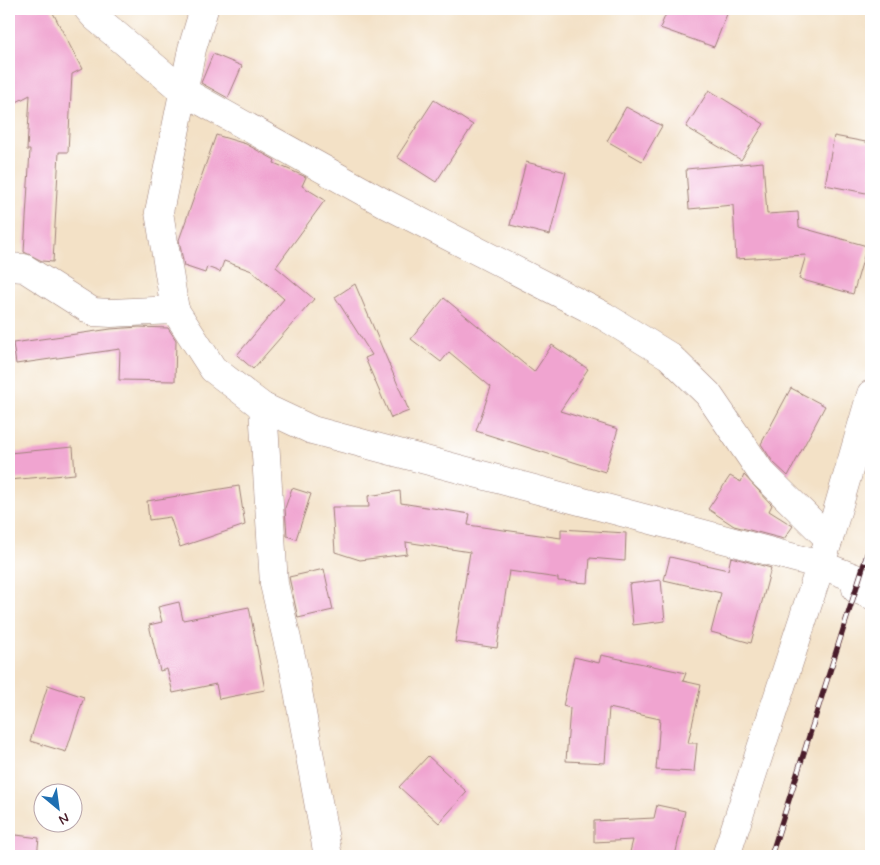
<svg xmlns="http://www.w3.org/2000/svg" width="880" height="865" viewBox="0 0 880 865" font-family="Mynerve,sans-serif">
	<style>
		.building { fill: #f0a4d0 }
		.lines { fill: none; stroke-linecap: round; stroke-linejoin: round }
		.street-casing { stroke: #9e8078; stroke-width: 29 }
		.secondary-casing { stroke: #9e8078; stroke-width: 29 }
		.street { stroke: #fff; stroke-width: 28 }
		.secondary { stroke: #fff; stroke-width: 28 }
		.rail-casing { stroke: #4a1f2b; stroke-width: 5.5 }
		.rail { stroke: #fff; stroke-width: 4; stroke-dasharray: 11; stroke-linecap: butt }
	</style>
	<rect width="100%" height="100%" fill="#fff"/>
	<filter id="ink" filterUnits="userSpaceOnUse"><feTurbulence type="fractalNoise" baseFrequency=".02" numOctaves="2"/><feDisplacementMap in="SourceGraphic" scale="10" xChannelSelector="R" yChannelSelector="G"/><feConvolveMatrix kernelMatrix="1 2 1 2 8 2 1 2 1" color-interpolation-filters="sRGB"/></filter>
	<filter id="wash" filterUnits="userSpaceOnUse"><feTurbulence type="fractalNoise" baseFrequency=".0096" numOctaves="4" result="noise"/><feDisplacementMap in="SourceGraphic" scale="20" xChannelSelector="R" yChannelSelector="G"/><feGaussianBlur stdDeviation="1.12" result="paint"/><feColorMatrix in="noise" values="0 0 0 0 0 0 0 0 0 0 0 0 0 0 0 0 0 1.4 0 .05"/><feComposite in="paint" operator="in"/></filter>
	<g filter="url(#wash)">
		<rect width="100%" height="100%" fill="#f3e1c6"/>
		<g id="blocks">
			<!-- building -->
			<g class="building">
				<path d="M9,9h42l31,60 -10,5 -4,78h-9l-6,110 -11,-1 -18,-9 6,-102h-3l3,-55 -21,11z"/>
				<path d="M668,9h61l-15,38 -54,-19z"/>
				<path d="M213,54l29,12 -14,32 -27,-15z"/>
				<path d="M709,90l55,34 -23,36 -55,-33z"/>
				<path d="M434,100l39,25 -37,57 -39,-25z"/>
				<path d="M626,107l36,19 -20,35 -35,-20z"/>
				<path d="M216,135l30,9 29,16 -1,3 32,14 -4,9 23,14 -49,67 38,32 -61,70 -16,-14 47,-56 -32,-28 -28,-10 -4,11 -13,-5 -2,6 -21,-7 -5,-26z"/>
				<path d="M834,136l37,7v51l-46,-9z"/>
				<path d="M526,162l40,10 -16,63 -40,-10z"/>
				<path d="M763,162l4,52 31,-2 1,15 68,19 -14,48 -54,-15 7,-24 -70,4 -3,-54 -44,4 -3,-40z"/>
				<path d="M355,284l54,127 -18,7 -26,-60 7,-3 -37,-58z"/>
				<path d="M444,298l90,74 18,-27 36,24 -28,42 58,18 -13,43 -129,-41 15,-44 -42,-35 -8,10 -30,-23z"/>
				<path d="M139,327l29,1 8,12 -1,41 -56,-1 1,-31 -104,15 -3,-21 98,-14z"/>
				<path d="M791,388l34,18 -37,70 -15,-14 -12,-18z"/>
				<path d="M73,447l2,27 -66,6v-27z"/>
				<path d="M744,475l28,30 -3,6 24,15 -9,13 -50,-13 -26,-17 22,-33 11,6z"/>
				<path d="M239,486l6,39 -65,22 -10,-30 -21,3 -2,-19z"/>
				<path d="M292,488l19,6 -15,45 -9,-3 -2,-28z"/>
				<path d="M400,491l1,12 69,11 -2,11 93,13v-9l65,4 -1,28 -35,-3 -2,25 -30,-2v-3l-49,-7 -12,77 -42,-6 15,-90 -64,-10 1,12 -47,6 -25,-8 -3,-45h37l-1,-11z"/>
				<path d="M670,557l58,13 3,-13 40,11 -20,75 -40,-11 10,-39 -57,-13z"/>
				<path d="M324,569l9,41 -35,8 -9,-41z"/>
				<path d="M661,580l4,41 -32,4 -4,-41z"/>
				<path d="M179,602l4,18 66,-13 16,83 -46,9 -3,-15 -43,9 -6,-24 -7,2 -11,-46 13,-3 -4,-15z"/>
				<path d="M601,655l85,18 -3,8 18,4 -13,58h9l-3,29 -38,-2 4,-51 -51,-11 -4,55 -39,-2 4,-53 -7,-2 11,-49 25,6z"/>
				<path d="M48,685l36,12 -18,55 -36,-11z"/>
				<path d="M428,756l39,36 -28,31 -40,-36z"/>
				<path d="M657,805l28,6 -10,45h-46l4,-16 -39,2v-21l60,-3z"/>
				<path d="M9,834l30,4 -2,18h-28z"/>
			</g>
		</g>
	</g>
	<g filter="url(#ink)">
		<use href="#blocks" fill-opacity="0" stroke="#9e8078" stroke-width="1"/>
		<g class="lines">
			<!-- street casing -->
			<g class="street-casing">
				<g id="street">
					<path d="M88,9l7,8 88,74 203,113 218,112 65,40 39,38 53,78 68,67"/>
					<path d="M9,267l15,1 69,44 18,1 64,-3 38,59 50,38 49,23 509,135 37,14 -2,10 15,6"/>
					<path d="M175,310l-16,-98 33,-163 12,-40"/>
					<path d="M263,407l11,177 20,85 34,187"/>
				</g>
			</g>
			<!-- secondary casing -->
			<g class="secondary-casing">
				<path id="secondary" d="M726,856l103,-317 42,-145"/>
			</g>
			<!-- street -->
			<use href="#street" class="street"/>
			<!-- secondary -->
			<use href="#secondary" class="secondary"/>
			<!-- rail casing -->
			<g class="rail-casing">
				<path id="rail" d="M771,856l100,-314"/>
			</g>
			<!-- rail -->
			<use href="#rail" class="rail"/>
		</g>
	</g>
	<!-- margin -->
	<rect width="880" height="865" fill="none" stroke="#fff" stroke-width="30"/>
	<!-- north arrow -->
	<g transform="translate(58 808) rotate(151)"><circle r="24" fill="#ffffff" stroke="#b7a5aa"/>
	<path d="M0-4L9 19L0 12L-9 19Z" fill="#1f6fb2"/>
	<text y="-8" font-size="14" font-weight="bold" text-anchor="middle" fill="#4a1f2b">N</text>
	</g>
</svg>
